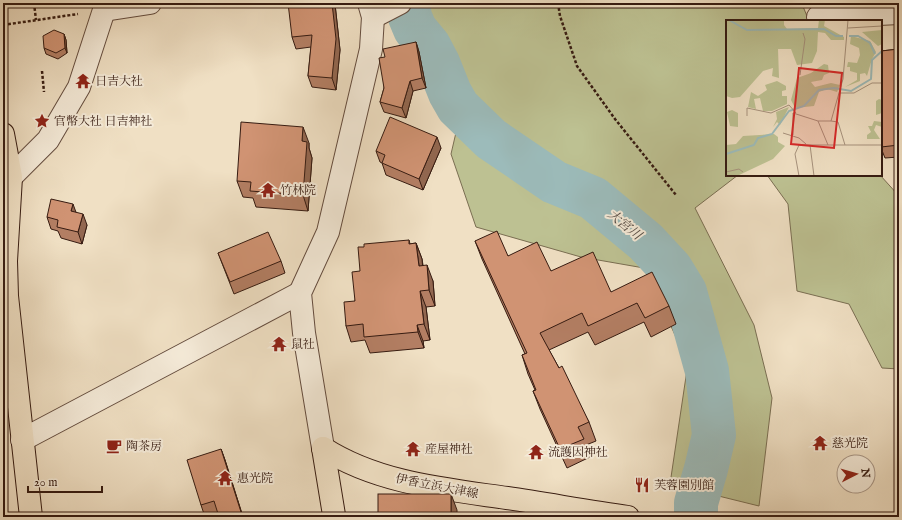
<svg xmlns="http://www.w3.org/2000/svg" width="902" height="520" viewBox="0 0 902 520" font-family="'IM FELL English','Noto Serif JP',serif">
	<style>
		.green { fill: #bdc192; stroke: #7a6e52 }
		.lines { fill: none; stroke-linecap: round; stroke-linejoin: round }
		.river { stroke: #9cbbba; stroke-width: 44 }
		.minor-casing { stroke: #644c3e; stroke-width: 24 }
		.major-casing { stroke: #361b11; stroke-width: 24 }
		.path { stroke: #361b11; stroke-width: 2.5; stroke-dasharray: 3 2; stroke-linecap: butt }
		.minor { stroke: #f5ebd9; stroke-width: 22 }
		.major { stroke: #f0e0c4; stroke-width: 22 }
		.wall { fill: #b37e63; stroke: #361b11 }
		.shaded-wall { fill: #926750; stroke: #361b11 }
		.building { fill: #d09373; stroke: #361b11 }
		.labels { text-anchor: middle; stroke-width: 4; stroke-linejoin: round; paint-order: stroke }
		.poi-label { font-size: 12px; fill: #361b11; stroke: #f5ebd9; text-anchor: start }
		.street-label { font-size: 12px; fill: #361b11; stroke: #f5ebd9 }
		.water-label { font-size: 13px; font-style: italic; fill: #554b44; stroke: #f5ebd9 }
		.inset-river { fill: none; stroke: #9cbbba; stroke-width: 2 }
		.inset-road { fill: none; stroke: #a6917c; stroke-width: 1 }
		.view { fill: #d62828; fill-opacity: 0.15; stroke: #d62828; stroke-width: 2 }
		.inset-edge { fill: none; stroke: #361b11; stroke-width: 2 }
	</style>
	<rect width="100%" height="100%" fill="#f0e0c4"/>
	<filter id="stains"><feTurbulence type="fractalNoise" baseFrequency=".005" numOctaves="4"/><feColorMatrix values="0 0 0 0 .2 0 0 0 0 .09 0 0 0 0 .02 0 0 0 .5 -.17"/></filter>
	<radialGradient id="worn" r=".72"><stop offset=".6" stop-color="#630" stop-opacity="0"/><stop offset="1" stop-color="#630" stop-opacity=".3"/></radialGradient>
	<!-- green -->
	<g class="green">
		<path d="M421,3l381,1 7,17h-82v154h11l-43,33 59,117 18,73 -13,108 -89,-22 18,-121 -44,-95 -63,-11 -105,-30 -25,-73 13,-56 -21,-45 -15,-20 -11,-20z"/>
		<path d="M767,175h113l19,21v173l-17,-1 -33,-64 -52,-13 -9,-87z"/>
	</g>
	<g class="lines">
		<!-- river -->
		<path class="river" d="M408,3l2,14 5,12 14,17 9,17 12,30 8,14 33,32 63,43 39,16 53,44 25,27 14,23 22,79 7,64 -8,34 -10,34v14"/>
		<!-- minor casing -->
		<g class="minor-casing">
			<g id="minor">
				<path d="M104,10l46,-7"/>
				<path d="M373,17l27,-14"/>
				<path d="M818,17l81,-4"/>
				<path d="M11,177l37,-37 31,-53 25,-77 1,-7"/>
				<path d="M22,440l278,-147"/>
				<path d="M323,448l-19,-115 -4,-40 28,-61 43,-183 2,-32 -4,-14"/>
			</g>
		</g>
		<!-- major casing -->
		<g class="major-casing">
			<g id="major">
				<path d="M3,134l8,43 -5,84 1,35 24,221"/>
				<path d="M323,448c54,35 121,41 184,50 40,6 80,13 121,19"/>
				<path d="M323,448l11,67 -1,2"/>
			</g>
		</g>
		<!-- path -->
		<g class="path">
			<path d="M34,3l2,17"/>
			<path d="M558,3l2,13 17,50 38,53 61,76"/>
			<path d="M3,25l75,-11"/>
			<path d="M3,52l2,12 -2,6"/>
			<path d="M42,71l2,21"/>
		</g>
		<!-- minor -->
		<use href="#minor" class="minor"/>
		<!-- major -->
		<use href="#major" class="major"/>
	</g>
	<!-- wall -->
	<g class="wall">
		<path d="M335,4l5,46 -4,40 -24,-3 -4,-11 3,-29 -15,2 -4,-12z"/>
		<path d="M64,34l2,6 1,13 -9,6 -12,-5 -2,-6z"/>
		<path d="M416,42l3,10 7,36 -13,3 -7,27 -22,-6 -4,-10 4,-14 1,-31z"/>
		<path d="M899,49v108l-14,1 -4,-10v-97z"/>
		<path d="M309,143v5l3,10 -4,53 -52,-4 -3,-9 -10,-1 -6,-16z"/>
		<path d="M441,148l-18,42 -37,-15 -4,-12 -2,-1 -4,-11z"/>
		<path d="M76,212l11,13 -5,19 -21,-6 -3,-7 -7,-2 -4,-12z"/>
		<path d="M409,240l1,4 6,-1 6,16 1,6 10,16 2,25 -9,1 4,33 -7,1 1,7 -54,5 -5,-13 -14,2 -5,-16 9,-25 5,-30z"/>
		<path d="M475,241l33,15 43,15 60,21 58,14 7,18 -25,13 -7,-15 -49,23 -7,-13 -39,18 40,72 7,19 -10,4 4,12 -23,11 -27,-59 -7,-18 2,-1 -7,-16 -6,-19 3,-1 -43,-95z"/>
		<path d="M218,253l63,8 4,12 -51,21z"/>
		<path d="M221,449l4,11 18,57h-24l-1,-5 -13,5 -4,-12z"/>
	</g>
	<!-- shaded-wall -->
	<g class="shaded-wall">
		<path d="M332,3h3v1l5,46 -4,40 -4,-12z"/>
		<path d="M64,34l2,6 1,13 -2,-5z"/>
		<path d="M416,42l3,10 7,36 -4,-10z"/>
		<path d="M410,81l3,10 -7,27 -4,-10z"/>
		<path d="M303,127l6,16v5l3,10 -4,53 -5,-16 -1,-54z"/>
		<path d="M437,137l4,11 -18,42 -4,-11z"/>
		<path d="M73,204l4,11 -6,-4z"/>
		<path d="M83,214l4,11 -5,19 -4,-12z"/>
		<path d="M416,243l6,16 2,23 -5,-16z"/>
		<path d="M427,265l6,16 2,25 -6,-16z"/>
		<path d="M420,291l6,16 4,33 -6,-16z"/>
		<path d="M417,325l6,16 1,7 -6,-16z"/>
		<path d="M221,449l4,11 18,57 -2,-5z"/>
		<path d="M451,494l6,16v7h-6z"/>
	</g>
	<!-- building -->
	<g class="building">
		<path d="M288,3h44l4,36 -4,39 -24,-2 4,-41 -20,2z"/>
		<path d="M54,30l10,4 1,14 -9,5 -12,-5 -1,-12z"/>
		<path d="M416,42l6,36 -12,3 -8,27 -22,-6 4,-14 -5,-30 6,-1 -2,-8z"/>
		<path d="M899,49v96l-18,2v-96z"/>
		<path d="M390,117l47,20 -18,42 -37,-16 3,-8 -9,-4z"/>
		<path d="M241,122l62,5 -1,14 5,1 -4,53 -53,-4 1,-9 -14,-1z"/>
		<path d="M51,199l22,5 -2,7 12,3 -5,18 -21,-5 1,-7 -11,-3z"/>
		<path d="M497,231l11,25 29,-14 14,29 42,-19 18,40 41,-20 17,34 -24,12 -8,-15 -49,23 -6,-13 -42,20 19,35 3,-2 27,56 -11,5 6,12 -24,10 -27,-58 3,-1 -14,-35 5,-2 -52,-112z"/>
		<path d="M268,232l13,29 -51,21 -12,-29z"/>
		<path d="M409,240v4l7,-1 3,23 8,-1 2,25 -9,1 4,33 -7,1 1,7 -54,5 -1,-13 -17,2 -2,-24 11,-1 -3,-29 8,-1 -2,-24h6v-3z"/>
		<path d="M221,449l20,63 -14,5h-8l-5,-16 -13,4 -14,-45z"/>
		<rect x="378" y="494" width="73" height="23"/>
	</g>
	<!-- icons -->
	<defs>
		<g id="temple-bare" transform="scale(1.2)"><path d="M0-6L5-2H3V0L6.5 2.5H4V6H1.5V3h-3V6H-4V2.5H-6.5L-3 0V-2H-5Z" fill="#8f2418" stroke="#f5ebd9" stroke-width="2.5" paint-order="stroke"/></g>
		<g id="sight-bare" transform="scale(1.2)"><path d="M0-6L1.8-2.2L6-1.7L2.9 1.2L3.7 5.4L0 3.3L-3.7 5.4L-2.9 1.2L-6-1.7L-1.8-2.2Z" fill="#8f2418" stroke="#f5ebd9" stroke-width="2.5" paint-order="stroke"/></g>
		<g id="cafe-bare" transform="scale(1.2)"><path d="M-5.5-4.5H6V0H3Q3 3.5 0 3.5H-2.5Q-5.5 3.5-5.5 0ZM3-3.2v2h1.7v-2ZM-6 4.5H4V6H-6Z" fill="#8f2418" stroke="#f5ebd9" stroke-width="2.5" paint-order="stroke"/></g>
		<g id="restaurant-bare" transform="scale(1.2)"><path d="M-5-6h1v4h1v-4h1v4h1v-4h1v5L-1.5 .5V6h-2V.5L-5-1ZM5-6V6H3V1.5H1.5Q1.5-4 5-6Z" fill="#8f2418" stroke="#f5ebd9" stroke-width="2.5" paint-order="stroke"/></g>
	</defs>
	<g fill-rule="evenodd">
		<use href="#temple-bare" x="83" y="81"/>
		<use href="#sight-bare" x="42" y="121"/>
		<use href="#temple-bare" x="268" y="190"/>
		<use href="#temple-bare" x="279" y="344"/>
		<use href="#temple-bare" x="820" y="443"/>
		<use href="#cafe-bare" x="114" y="446"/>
		<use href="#temple-bare" x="413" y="449"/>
		<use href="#temple-bare" x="536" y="452"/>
		<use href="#temple-bare" x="225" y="478"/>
		<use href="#restaurant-bare" x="642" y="485"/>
	</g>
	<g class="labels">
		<!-- poi labels -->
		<g class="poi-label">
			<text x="95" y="85">日吉大社</text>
			<text x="54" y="125">官幣大社 日吉神社</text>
			<text x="280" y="194">竹林院</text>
			<text x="291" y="348">鼠社</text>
			<text x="832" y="447">慈光院</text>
			<text x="126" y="450">陶茶房</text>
			<text x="425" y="453">産屋神社</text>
			<text x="548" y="456">流護因神社</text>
			<text x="237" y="482">惠光院</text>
			<text x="654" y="489">芙蓉園別館</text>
		</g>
		<!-- street labels -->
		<g class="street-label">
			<text transform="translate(437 486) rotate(11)" y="4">伊香立浜大津線</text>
		</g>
		<!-- water labels -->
		<g class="water-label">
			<text transform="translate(625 224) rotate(39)" y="5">大宮川</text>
		</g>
	</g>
	<!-- overview -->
	<g transform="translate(726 20)">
		<rect width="156" height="156" fill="#f0e0c4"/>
		<path d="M0,0h58v5l3,4 31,-1 1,-8h6l-1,6 20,11v3h-13l-6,-7 -7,-1 -1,19 -5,12 -15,2 -6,-16h-13l1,29 -7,-2 1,-8 -10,3 -23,26 -8,1 -6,-2zM156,10v14l-4,2 -16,-14zM125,16l19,5 6,11 -4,7 -5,17 -2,-3 -5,1v7l-15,6 12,-7v-7l-7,-2v-4h-3l1,-5 9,1 3,-8 -1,-7 -9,-4zM98,44l4,1 1,8 -5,2 -2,5 -11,2 4,5 16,-4 9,2 -3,7 -10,-3 -8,3 -5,14 -19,2 -4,-8 6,-22 14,-5zM51,61l9,5v4l-4,1v5h5v8l-15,7h-9l-3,-13 -6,1 2,10 -8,-2 3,-15 7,4 9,-6 -2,-5zM153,79l3,1v13l-6,2v-14zM63,87l-9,18 -3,-3 -4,5 4,-8 -1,-7zM6,90l6,3v14l-8,-1 -3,-14zM148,101l8,1v5l-6,-2 -2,5 6,9h-13v-4l4,-3 -3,-6h4zM48,114l4,3v5l7,4 -12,13 -36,17h-11v-31l10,-1 7,-8z" fill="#bdc192"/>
		<path class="inset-river" d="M3,0l18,10 77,-1 12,7h7M123,16h9l12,7 5,11M0,134l28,-9 4,-7 14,-4 17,-23 15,-5 15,-16 15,-2 17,3 20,-12 1,-19 10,-9"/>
		<path class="inset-road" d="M122,8l34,-2M74,55l5,-36 -2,-6M114,73h14l18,-10h10M21,96v-8l24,5 18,-8 7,8M92,101l10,24M105,101l12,-42 5,-59M105,101l7,1 7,23M57,113l16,5 7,6M67,115v-22l25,8h13M84,125l4,31M0,152l13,-3 4,3M73,156l-4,-22 4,-9h83"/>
		<path class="view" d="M73,48l43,5 -8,75 -43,-4z"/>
		<rect width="156" height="156" class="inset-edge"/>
	</g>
	<!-- margin -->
	<rect width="902" height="520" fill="none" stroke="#f0e0c4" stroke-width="16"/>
	<rect x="4" y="4" width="894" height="512" fill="none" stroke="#361b11" stroke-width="2"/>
	<rect x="8" y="8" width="886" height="504" fill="none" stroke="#361b11"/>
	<!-- north arrow -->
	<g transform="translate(856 474) rotate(84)"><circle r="19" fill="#f5ebd9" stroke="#a99889"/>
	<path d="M0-3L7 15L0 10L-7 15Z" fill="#8f2418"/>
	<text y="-6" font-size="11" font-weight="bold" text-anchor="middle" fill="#361b11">N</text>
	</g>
	<!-- scale -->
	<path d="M28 486v6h74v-6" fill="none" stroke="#361b11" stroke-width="2"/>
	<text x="34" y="486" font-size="12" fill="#361b11" stroke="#f5ebd9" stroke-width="3" paint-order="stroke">20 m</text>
	<rect width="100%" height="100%" filter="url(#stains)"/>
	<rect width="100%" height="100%" fill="url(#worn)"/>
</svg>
